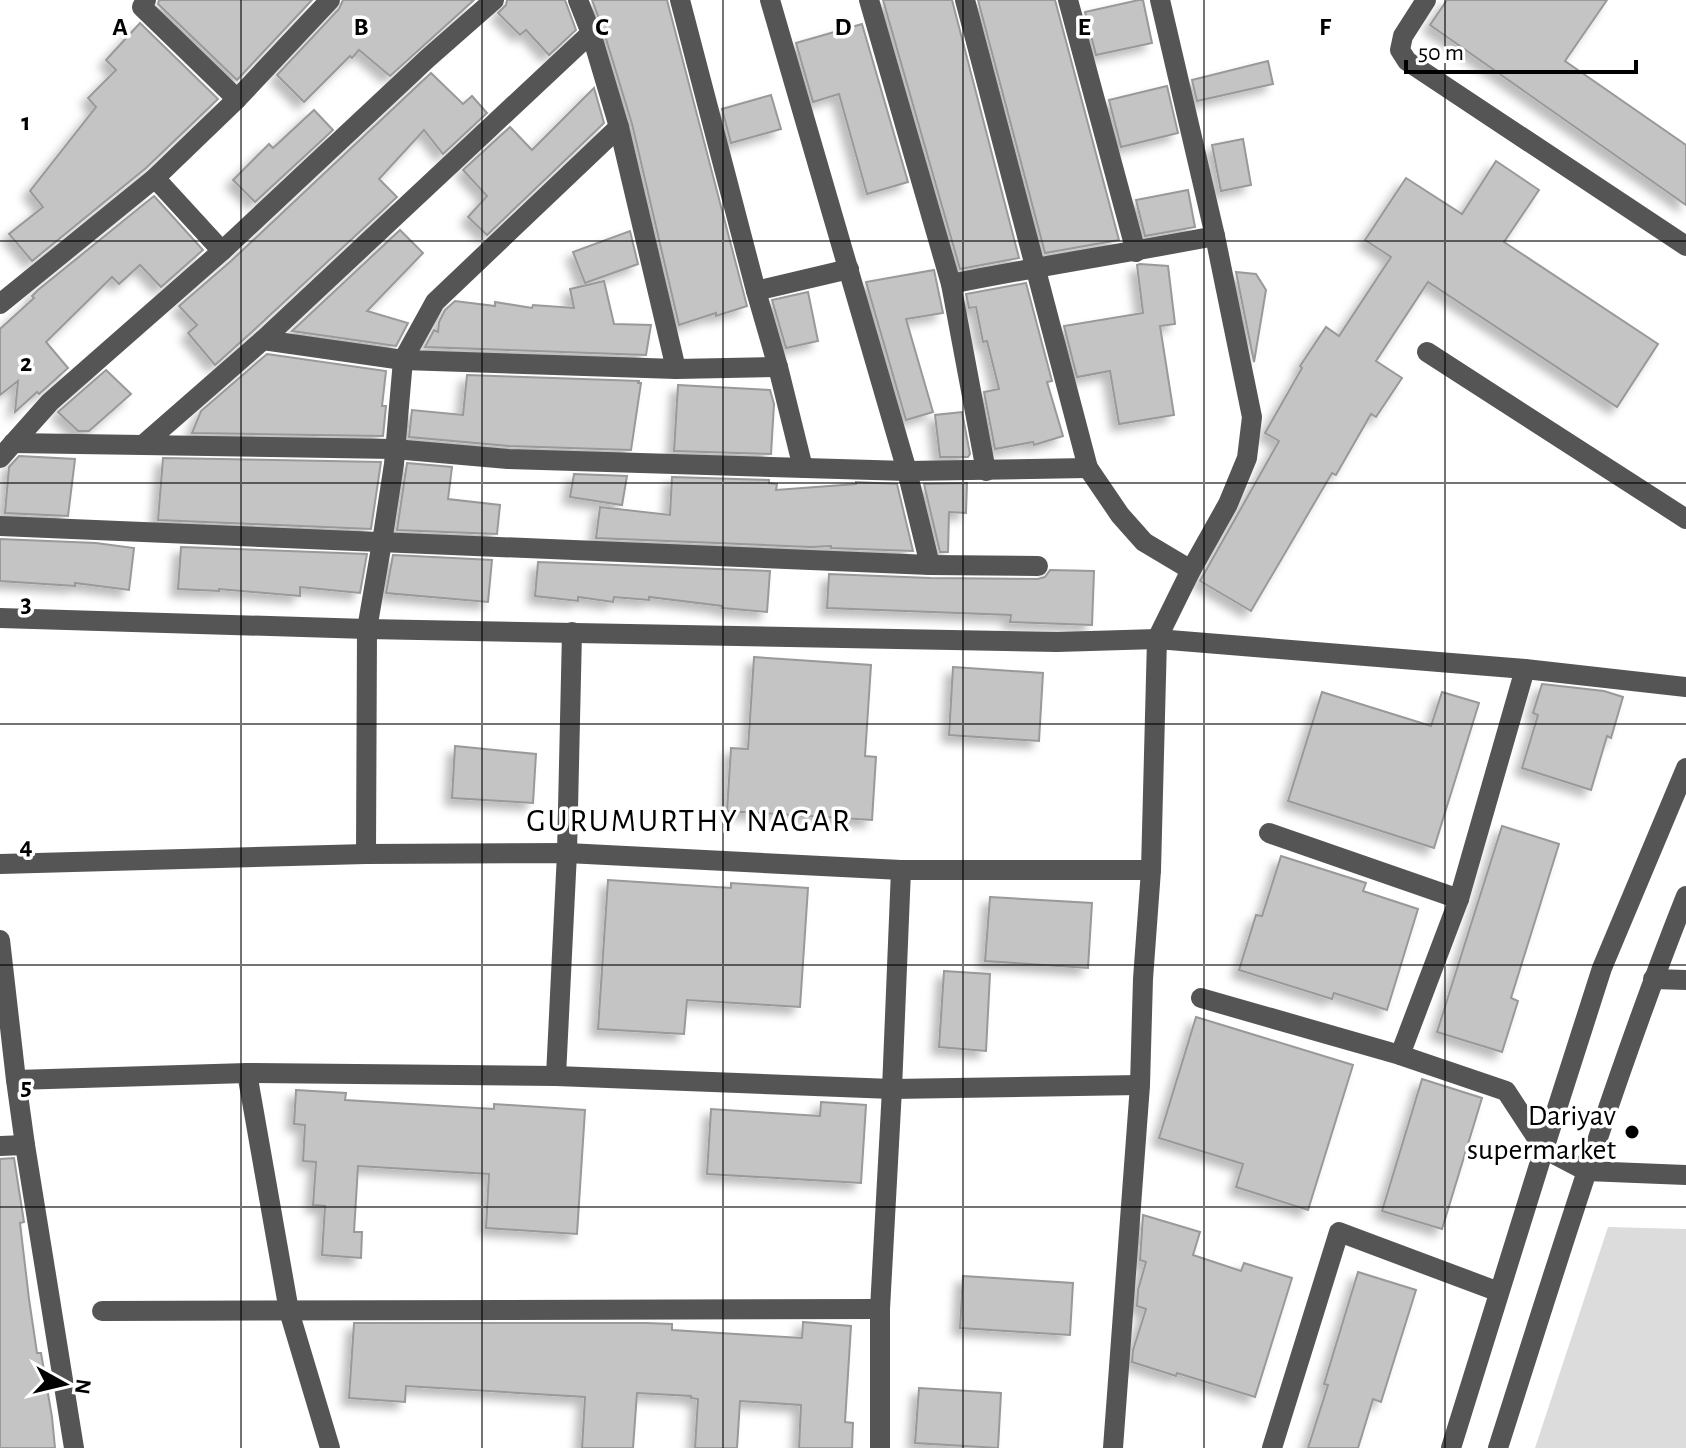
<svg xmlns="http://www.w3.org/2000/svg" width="1686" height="1448" viewBox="0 0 1686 1448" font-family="'Alegreya Sans',sans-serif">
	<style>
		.green { fill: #dcdcdc }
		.building { fill: #c4c4c4; stroke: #999; stroke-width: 2; filter: url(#shadow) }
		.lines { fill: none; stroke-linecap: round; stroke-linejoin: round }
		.minor { stroke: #555; stroke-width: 20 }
		.grid { fill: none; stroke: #000; stroke-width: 2; stroke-opacity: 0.55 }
		.poi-dot { fill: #000; stroke: #fff; stroke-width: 3 }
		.labels { text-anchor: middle; stroke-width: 7; stroke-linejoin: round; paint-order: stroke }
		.poi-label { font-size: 30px; fill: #000; stroke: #fff; text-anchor: end }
		.neighbourhood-label { font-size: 32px; letter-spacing: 2px; fill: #000; stroke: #fff }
		.grid-label { font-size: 26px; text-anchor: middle; font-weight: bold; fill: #000; stroke: #fff; stroke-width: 7; stroke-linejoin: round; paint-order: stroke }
	</style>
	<defs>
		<filter id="shadow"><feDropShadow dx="-7" dy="7" stdDeviation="4" flood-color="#0004"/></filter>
	</defs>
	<rect width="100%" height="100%" fill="#fff"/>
	<!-- green -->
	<path class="green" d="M1608,1227l78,2v219h-151z"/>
	<!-- building -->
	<g class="building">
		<path d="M159,0h153l-75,80 -79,-76z"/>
		<path d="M343,0h131l-84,76 -31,-26 -7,8 -2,-2 -46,46 -27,-27 62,-66z"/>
		<path d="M507,0h58l11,30 -27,25 -23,-25 -6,5 -22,-22 8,-8z"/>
		<path d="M592,0h75l80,306 -31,10v-3l-37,12 -47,-201 -29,-95z"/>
		<path d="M883,0h69l67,258 -59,11z"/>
		<path d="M978,0h77l64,240 -74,13z"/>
		<path d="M1139,0h4l9,43 -56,12 -11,-43z"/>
		<path d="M1447,0h160l-42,61 121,84v60l-256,-180z"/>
		<path d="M140,23l78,76 -72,69 -114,93 -23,-27 34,-27 -13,-16 66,-84 -8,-9 28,-28 -10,-10z"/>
		<path d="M862,24l46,158 -41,12 -28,-100 -26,8 -17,-59z"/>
		<path d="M1268,61l5,23 -76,17 -5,-21z"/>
		<path d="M431,73l32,31 9,-8 15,17 -44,41 -19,-24 -45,49 18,18 -143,133 -39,35 -27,-32 9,-8 -18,-19 52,-45z"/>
		<path d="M1167,86l11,47 -57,14 -12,-47z"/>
		<path d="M594,88l10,35 -117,112 -19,-18 19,-21 -24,-26 47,-43 22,23z"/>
		<path d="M771,95l10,34 -50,14 -9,-34z"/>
		<path d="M314,110l19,20 -78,72 -22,-22 36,-36 4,4z"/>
		<path d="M1243,139l8,46 -30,6 -9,-46z"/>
		<path d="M1496,161l43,29 -35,52 154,102 -41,63 -189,-125 -52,79 26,17 -26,39 -5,-3 -35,61 -4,-2 -81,138 -51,-30 79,-140 -14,-8 37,-65 -2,-2 26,-39 13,9 52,-79 -26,-17 41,-62 56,36z"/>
		<path d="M1188,190l7,37 -50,9 -9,-36z"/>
		<path d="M154,196l49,54 -42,37 -21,-22 -21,19 -7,-7 -66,65 22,26 -29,26 -2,-2 -22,20 3,-31 -18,14v-66l34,-31 -2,-2 6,-6z"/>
		<path d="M400,230l23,23 -56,58 41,12 -12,23 -104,-15z"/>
		<path d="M630,231l8,33 -53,19 -12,-31z"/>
		<path d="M1140,264l28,2 7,58 -15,2 14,89 -55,9 -9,-53 -33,6 -13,-51 79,-13 -6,-48z"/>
		<path d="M934,270l9,43 -37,6 27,93 -27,8 -40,-138z"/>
		<path d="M1236,272l20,2 10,16 -12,72z"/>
		<path d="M604,281l10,43 37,1 -5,30 -221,-8 9,-17 4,2 1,-10 6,-12 10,-9 40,5v-4l37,6 1,-3 41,3 -4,-19z"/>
		<path d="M1026,283l26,98 -5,1 16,54 -29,9 -1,-3 -38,7 -11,-57 15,-3 -12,-48 -4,1 -7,-35 -7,1 -3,-14z"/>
		<path d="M808,292l10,49 -32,7 -14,-48z"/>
		<path d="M267,354l119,17 -4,35h4l-3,30 -191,-3 9,-22z"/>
		<path d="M106,370l25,24 -42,37h-11l-20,-19z"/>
		<path d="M467,375l173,6h-2v2h3l-10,67 -122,-4 -100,-9 3,-27 51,5z"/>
		<path d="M678,385l92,5 4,14 -3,50 -97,-3z"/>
		<path d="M962,412l8,42 -2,3h-28l-5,-42z"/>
		<path d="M19,456l56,3 -7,57 -63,-3 4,-46z"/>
		<path d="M163,458l218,4 -10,67 -213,-9z"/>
		<path d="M407,463l45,4 -4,32 52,6 -3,29 -100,-4z"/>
		<path d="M574,474l53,2 -5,29 -52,-8z"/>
		<path d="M672,477l97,3v3l8,1 -1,6 80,-6v-2l41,2 16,67 -82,-3v-2l-20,1 -215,-9 4,-31 70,8z"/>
		<path d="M967,483l-1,30 -17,-1 -1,40h-8l-16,-68z"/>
		<path d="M0,539l96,4 38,5 -5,42 -54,-7v3l-75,-5z"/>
		<path d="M181,547l186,7 -7,39 -60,-6v9l-81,-7v2l-41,-2z"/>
		<path d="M393,555l99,5 -4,42 -102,-9z"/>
		<path d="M538,562l232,9 -3,41 -45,-4v-2l-73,-9v3l-35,-3 -1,5 -35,-5v4l-43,-5z"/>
		<path d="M1050,570l44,1 -2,54 -82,-3 1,-7 -184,-7 2,-34 101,4 108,1 7,-2z"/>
		<path d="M754,657l117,8 -6,91 11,1 -4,63 -145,-9 4,-63 17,1z"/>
		<path d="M953,667l90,6 -4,68 -90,-6z"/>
		<path d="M1542,684l62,7 19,6 -12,41 -4,-2 -16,54 -69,-22 16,-53 -5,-2z"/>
		<path d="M1322,692l109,34 11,-34 37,11 -45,145 -146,-47z"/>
		<path d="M455,746l81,8 -3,49 -81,-5z"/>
		<path d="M1502,826l57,18 -48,154 7,3 -16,51 -65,-20z"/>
		<path d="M1281,856l85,27 -3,8 55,18 -31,101 -53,-17 -2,6 -93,-29 17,-55 6,1z"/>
		<path d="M608,880l123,8v-5l77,5 -8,119 -113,-7 -3,34 -86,-5z"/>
		<path d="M990,897l102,6 -4,65 -103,-7z"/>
		<path d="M944,971l46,3 -4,77 -47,-4z"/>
		<path d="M1196,1017l157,48 -45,145 -72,-23 7,-23 -84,-26z"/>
		<path d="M1422,1079l60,19 -40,131 -60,-18z"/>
		<path d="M296,1090l50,3 -1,7 149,9v-5l91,6 -8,124 -91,-6 3,-54 -131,-8 -4,66h8l-1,26 -39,-3 3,-49 -12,-1 3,-43 -13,-1 2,-36 -11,-1z"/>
		<path d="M821,1102l45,3 -5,78 -154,-9 4,-65 109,7z"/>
		<path d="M14,1158l10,64 -4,1 9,76 8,54h4l11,64 3,31h-55v-289z"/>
		<path d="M1143,1215l57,17 -7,23 48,16 3,-8 48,15 -37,119 -78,-24 -1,3 -44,-14 1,-12 13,-41 -9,-3 1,-16 8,-28 -6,-2z"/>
		<path d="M1358,1272l58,18 -35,112 -8,-3 -15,49h-50l20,-63 -4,-1z"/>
		<path d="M963,1276l110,7 -3,52 -110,-7z"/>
		<path d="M803,1322l48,4 -6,96 8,1 -1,25h-53l2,-43 -61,-4 -3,47h-42l3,-49 -7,-1v-2l-54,-3 -4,55h-51l3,-51 -179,-11 -1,16 -56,-4 5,-75h292l26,1v6l130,8z"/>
		<path d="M919,1388l82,5 -3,55 -83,-5z"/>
	</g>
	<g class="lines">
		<!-- minor -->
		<g class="minor">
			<path d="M146,0l-4,7 95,92"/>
			<path d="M578,0l13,33 28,94 57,242"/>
			<path d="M680,0l76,291 22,76 25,101"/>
			<path d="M869,0l82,284 35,187"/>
			<path d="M1068,0l68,252"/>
			<path d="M1426,0l-23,36 -3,14 7,11 279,185"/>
			<path d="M155,178l67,73"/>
			<path d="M951,284c88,-18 176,-31 264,-48"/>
			<path d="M756,291l93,-22"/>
			<path d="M0,304l155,-126 82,-79 93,-99"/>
			<path d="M263,340l140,20 273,9 102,-2"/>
			<path d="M1427,352l259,167"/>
			<path d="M13,443l381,6 114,10 399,12 181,-3 -123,-468"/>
			<path d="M144,444l119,-104 328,-307"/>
			<path d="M0,458l50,-56 172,-151 206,-193 66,-58"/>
			<path d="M1088,468l32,47 24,27 47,28"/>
			<path d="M0,526l930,39 -23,-94 -137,-471"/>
			<path d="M930,565l108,1"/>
			<path d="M0,618l367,11 690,13 100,-3 368,30 161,18"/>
			<path d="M1269,833l190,66"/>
			<path d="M366,854l1,-225 15,-87 12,-78 9,-104 32,-58 184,-175"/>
			<path d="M0,864l366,-10 201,-1 334,17h250"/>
			<path d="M0,940l16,140 9,65 49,303"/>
			<path d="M1653,979l33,1"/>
			<path d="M1201,998l199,57 106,36 38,58 42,22 100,4"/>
			<path d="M1400,1055l59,-156 66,-230"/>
			<path d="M247,1073l42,238 41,137"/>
			<path d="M556,1076l11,-223 5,-221"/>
			<path d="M16,1080l231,-7 309,3 336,13 248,-4"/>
			<path d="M0,1146l25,-1"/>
			<path d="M102,1311l778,-2"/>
			<path d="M880,1448v-139l12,-220 9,-219"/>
			<path d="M1113,1448l27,-363 3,-106 8,-109 6,-231 34,-69 37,-66 19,-46 5,-41 -37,-181 -55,-236"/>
			<path d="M1272,1448l67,-216 160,60"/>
			<path d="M1451,1448l93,-299 58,-181 84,-200"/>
			<path d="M1498,1448c59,-185 116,-371 188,-552"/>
		</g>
	</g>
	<!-- grid -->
	<path class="grid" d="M241,0v1448M482,0v1448M723,0v1448M963,0v1448M1204,0v1448M1445,0v1448M0,241h1686M0,483h1686M0,724h1686M0,965h1686M0,1207h1686"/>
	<!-- markers -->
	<circle class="poi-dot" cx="1632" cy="1132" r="8"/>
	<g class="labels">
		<!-- poi labels -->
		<g class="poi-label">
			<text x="1616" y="1125">Dariyav<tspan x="1616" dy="34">supermarket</tspan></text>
		</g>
		<!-- neighbourhood labels -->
		<g class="neighbourhood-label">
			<text x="689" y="831">GURUMURTHY NAGAR</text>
		</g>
	</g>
	<g class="grid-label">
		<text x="120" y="35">A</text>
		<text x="361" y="35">B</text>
		<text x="602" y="35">C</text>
		<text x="843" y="35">D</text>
		<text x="1084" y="35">E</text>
		<text x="1325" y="35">F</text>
		<text x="26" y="130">1</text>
		<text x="26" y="371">2</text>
		<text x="26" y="612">3</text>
		<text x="26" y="854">4</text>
		<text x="26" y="1095">5</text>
	</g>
	<!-- north arrow -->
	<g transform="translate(64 1384) rotate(98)" stroke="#ffffff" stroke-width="6" paint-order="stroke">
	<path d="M0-6L14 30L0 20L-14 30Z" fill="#000000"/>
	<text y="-12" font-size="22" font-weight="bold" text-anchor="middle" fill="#000000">N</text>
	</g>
	<!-- scale -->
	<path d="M1406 60v12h230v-12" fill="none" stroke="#000000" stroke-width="4"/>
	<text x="1418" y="60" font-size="24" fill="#000000" stroke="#ffffff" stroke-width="6" paint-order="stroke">50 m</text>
</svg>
